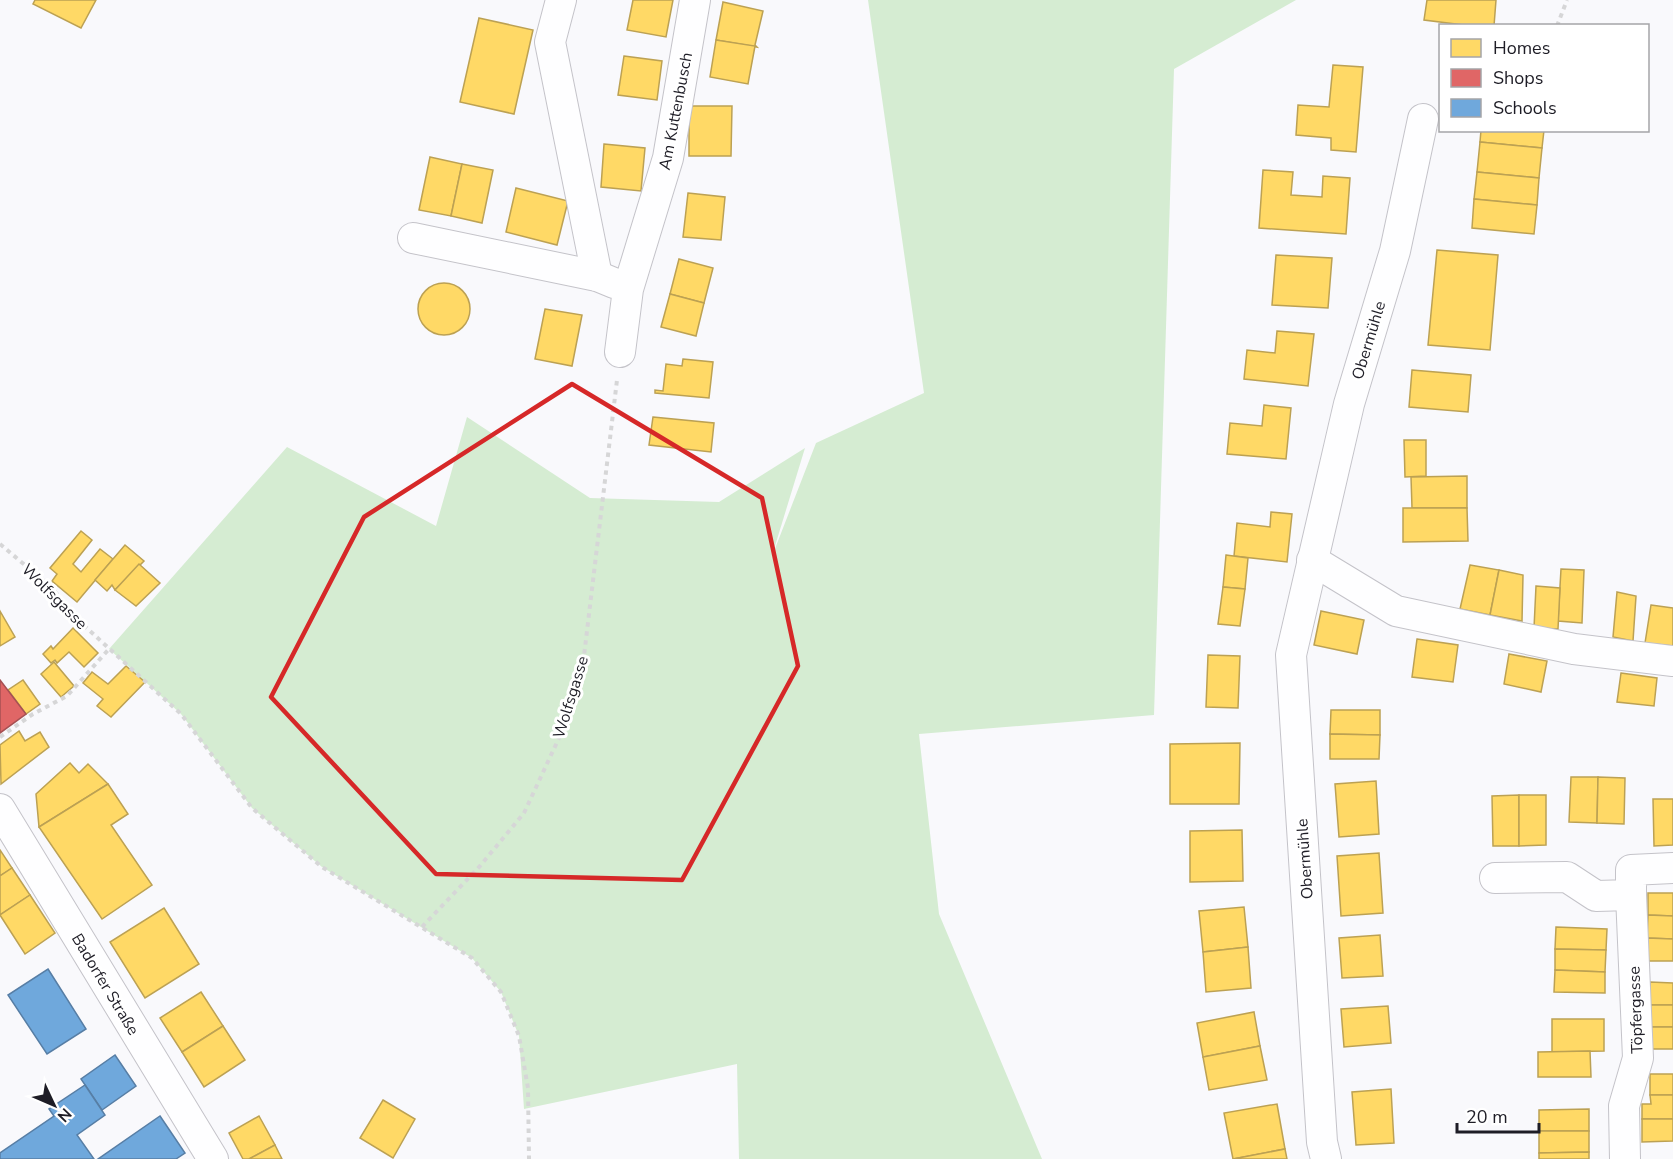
<svg xmlns="http://www.w3.org/2000/svg" width="1673" height="1159" viewBox="0 0 1673 1159" font-family="'Nunito Sans',sans-serif">
	<style>
		.green { fill: #d5ecd2 }
		.homes { fill: #ffd966; stroke: #bca153; stroke-width: 1.5 }
		.shops { fill: #e06666; stroke: #a65053; stroke-width: 1.5 }
		.schools { fill: #6fa8dc; stroke: #577ea5; stroke-width: 1.5 }
		.lines { fill: none; stroke-linecap: round; stroke-linejoin: round }
		.minor-casing { stroke: #c4c3c9; stroke-width: 32 }
		.path { stroke: #d6d6d7; stroke-width: 4; stroke-dasharray: 4.5 4.5; stroke-linecap: butt }
		.minor { stroke: #fefeff; stroke-width: 30 }
		.marked { fill: none; stroke: #d62828; stroke-width: 4.5; stroke-linejoin: round }
		.labels { text-anchor: middle; stroke-width: 6; stroke-linejoin: round; paint-order: stroke }
		.street-label { font-size: 16px; fill: #1e1d26; stroke: #fff }
	</style>
	<rect width="100%" height="100%" fill="#f9f9fc"/>
	<!-- green -->
	<path class="green" d="M868,0h428l-122,69 -20,646 -235,19 20,180 103,245h-303l-2,-95 -213,45 -5,-73 -18,-44 -29,-34 -150,-91 -70,-59 -71,-94 -72,-65 178,-202 149,79 31,-109 123,81 129,4 86,-54 -34,111 45,-116 108,-50z"/>
	<!-- homes -->
	<g class="homes">
		<path d="M35,0h61l-15,28 -48,-24z"/>
		<path d="M633,0h40l-7,37 -39,-7z"/>
		<path d="M1427,0h69l-2,26h-22l-48,-6z"/>
		<path d="M723,2l40,9 -8,34 2,2 -41,-7z"/>
		<path d="M479,18l54,12 -19,84 -54,-12z"/>
		<path d="M716,40l39,6 -7,38 -38,-7z"/>
		<path d="M624,56l38,5 -5,39 -39,-5z"/>
		<path d="M1333,65l30,2 -7,85 -25,-2v-12l-35,-3 2,-30 31,2z"/>
		<path d="M689,106h43l-1,50h-42z"/>
		<path d="M1481,130h63l-2,18 -62,-6z"/>
		<path d="M1480,142l62,6 -3,30 -62,-6z"/>
		<path d="M604,144l41,4 -4,43 -40,-4z"/>
		<path d="M430,157l32,7 -11,52 -32,-6z"/>
		<path d="M462,164l31,6 -11,53 -31,-7z"/>
		<path d="M1263,170l30,2 -2,23 31,2 1,-21 27,2 -4,56 -87,-6z"/>
		<path d="M1477,172l62,6 -2,27 -63,-6z"/>
		<path d="M516,188l52,13 -11,44 -51,-13z"/>
		<path d="M688,193l37,4 -4,43 -38,-3z"/>
		<path d="M1474,199l63,6 -3,29 -62,-6z"/>
		<path d="M1437,250l61,5 -8,95 -62,-5z"/>
		<path d="M1276,255l56,3 -4,50 -56,-3z"/>
		<path d="M679,259l34,9 -9,35 -34,-9z"/>
		<circle cx="444" cy="309" r="26"/>
		<path d="M670,294l34,9 -8,33 -35,-9z"/>
		<path d="M545,309l37,6 -10,51 -37,-7z"/>
		<path d="M1277,331l37,3 -6,52 -64,-7 3,-29 28,3z"/>
		<path d="M683,359l30,3 -4,36 -54,-5v-3l8,1 3,-27 16,2z"/>
		<path d="M1412,370l59,5 -3,37 -59,-5z"/>
		<path d="M1264,405l27,3 -5,51 -59,-5 3,-31 32,3z"/>
		<path d="M653,417l61,6 -3,29 -62,-7z"/>
		<path d="M1404,440h22v36l-21,1z"/>
		<path d="M1467,476v32h-55l-1,-31z"/>
		<path d="M1403,508h64l1,33 -65,1z"/>
		<path d="M1271,512l21,2 -5,48 -53,-6 3,-33 33,4z"/>
		<path d="M81,531l11,9 -19,24 8,8 19,-23 13,10 -36,43 -25,-21 5,-7 -7,-6z"/>
		<path d="M125,545l19,16 -29,29 -3,-5 -5,6 -12,-11z"/>
		<path d="M1226,555l22,3 -3,31 -22,-2z"/>
		<path d="M139,564l21,19 -24,23 -21,-16z"/>
		<path d="M1470,565l29,5 -9,45 -30,-6z"/>
		<path d="M1561,569l23,1 -2,53 -24,-2z"/>
		<path d="M1499,570l24,5 -1,46 -32,-6z"/>
		<path d="M1536,586l24,2 -2,41 -24,-1z"/>
		<path d="M1223,587l22,2 -5,37 -22,-2z"/>
		<path d="M1617,592l19,4 -3,45 -20,-4z"/>
		<path d="M1651,605l22,3v38l-28,-3z"/>
		<path d="M0,611l15,26 -15,9z"/>
		<path d="M1321,611l43,9 -7,34 -43,-9z"/>
		<path d="M73,628l25,25 -14,14 -15,-15 -12,11 -2,-3 -4,3 -8,-9 8,-8 2,3z"/>
		<path d="M1417,639l41,6 -5,37 -41,-5z"/>
		<path d="M1509,654l38,7 -6,31 -37,-8z"/>
		<path d="M1208,655l32,1 -2,52 -32,-1z"/>
		<path d="M54,662l20,24 -13,11 -20,-23z"/>
		<path d="M126,666l19,16 -34,35 -14,-11 6,-7 -20,-16 9,-11 16,12z"/>
		<path d="M1621,673l36,5 -3,28 -37,-4z"/>
		<path d="M23,680l17,24 -14,10 -18,-24z"/>
		<path d="M1331,710h49v25l-50,-1z"/>
		<path d="M19,731l6,10 15,-9 9,15 -48,37 -1,-39z"/>
		<path d="M1330,734l50,1 -1,24h-49z"/>
		<path d="M1240,743l-1,61h-69v-60z"/>
		<path d="M70,763l9,10 9,-9 20,20 -69,43 -3,-33z"/>
		<path d="M1571,777h27l-1,46 -28,-1z"/>
		<path d="M1598,777l27,1 -1,46 -27,-1z"/>
		<path d="M1376,781l3,53 -40,3 -4,-53z"/>
		<path d="M108,784l20,30 -17,11 41,60 -50,34 -63,-92z"/>
		<path d="M1519,795v51h-26l-1,-50z"/>
		<path d="M1519,795h27v50l-27,1z"/>
		<path d="M1653,799h20v46l-19,1z"/>
		<path d="M1242,830l1,51 -53,1v-51z"/>
		<path d="M0,850l12,18 -12,8z"/>
		<path d="M1379,853l4,60 -42,3 -4,-60z"/>
		<path d="M12,868l18,27 -30,20v-39z"/>
		<path d="M1648,893h25v23l-25,-1z"/>
		<path d="M30,895l25,38 -30,21 -25,-39z"/>
		<path d="M1244,907l4,40 -45,5 -4,-41z"/>
		<path d="M164,908l35,56 -54,34 -35,-56z"/>
		<path d="M1648,915l25,1v23l-26,-1z"/>
		<path d="M1556,927l51,2 -1,21 -51,-1z"/>
		<path d="M1380,935l3,41 -41,2 -3,-40z"/>
		<path d="M1647,938l26,1v22h-26z"/>
		<path d="M1248,947l3,41 -45,4 -3,-40z"/>
		<path d="M1555,949l51,1 -1,22 -50,-2z"/>
		<path d="M1555,970l50,2v21l-51,-1z"/>
		<path d="M1650,982l23,1v22h-23z"/>
		<path d="M201,992l22,34 -41,26 -22,-34z"/>
		<path d="M1650,1005h23v22h-24z"/>
		<path d="M1388,1006l3,37 -47,4 -3,-38z"/>
		<path d="M1254,1012l6,34 -57,11 -6,-34z"/>
		<path d="M1552,1019h52v32l-52,1z"/>
		<path d="M223,1026l22,34 -41,27 -22,-35z"/>
		<path d="M1649,1027h24v22h-25z"/>
		<path d="M1260,1046l7,34 -58,10 -6,-33z"/>
		<path d="M1590,1051l1,26h-53v-25z"/>
		<rect x="1650" y="1074" width="23" height="21"/>
		<path d="M1391,1089l3,54 -38,2 -4,-53z"/>
		<path d="M1650,1095h23v24h-31v-15h9z"/>
		<path d="M383,1100l32,19 -22,39 -33,-20z"/>
		<path d="M1277,1104l8,45 -52,10 -9,-46z"/>
		<path d="M1589,1109v22h-50v-21z"/>
		<path d="M259,1116l16,29 -26,14h-6l-14,-26z"/>
		<path d="M1642,1119h31v22l-31,1z"/>
		<path d="M1539,1131h50v21l-50,1z"/>
		<path d="M275,1145l7,14h-33z"/>
		<path d="M1285,1149l2,10h-54z"/>
		<path d="M1589,1152v7h-50v-6z"/>
	</g>
	<!-- shops -->
	<path class="shops" d="M0,680l26,34 -26,19z"/>
	<!-- schools -->
	<g class="schools">
		<path d="M48,969l38,60 -39,25 -39,-59z"/>
		<path d="M115,1055l21,31 -34,24 -21,-31z"/>
		<path d="M85,1085l20,30 -28,20 17,24h-94v-6l54,-37 -5,-7z"/>
		<path d="M160,1116l25,37 -9,6h-78z"/>
	</g>
	<g class="lines">
		<!-- minor casing -->
		<g class="minor-casing">
			<g id="minor">
				<path d="M561,0l-11,42 47,234"/>
				<path d="M413,238l184,38 17,7"/>
				<path d="M620,352l8,-63 40,-131 27,-158"/>
				<path d="M1312,560l84,51 178,38 99,12"/>
				<path d="M0,809l213,350"/>
				<path d="M1495,878l72,-1 29,19 35,-1v-25l42,-2"/>
				<path d="M1326,1159l-4,-17 -31,-487 58,-251 46,-153 28,-132"/>
				<path d="M1625,1159l-1,-53 14,-48 -7,-163"/>
			</g>
		</g>
		<!-- path -->
		<g class="path">
			<path d="M1557,26l10,-26"/>
			<path d="M0,544l52,44 27,33 102,93 71,94 70,59 150,91 29,34 18,44 9,52 1,71"/>
			<path d="M0,737l33,-23 34,-18 42,-47"/>
			<path d="M422,927l58,-61 44,-53 35,-75 25,-82 33,-276"/>
		</g>
		<!-- minor -->
		<use href="#minor" class="minor"/>
	</g>
	<!-- marked area -->
	<path class="marked" d="M572,384l190,114 36,168 -116,214 -246,-6 -165,-177 93,-180z"/>
	<g class="labels">
		<!-- street labels -->
		<g class="street-label">
			<text transform="translate(675 111) rotate(-79)" y="6">Am Kuttenbusch</text>
			<text transform="translate(1368 340) rotate(-73)" y="6">Obermühle</text>
			<text transform="translate(55 596) rotate(45)" y="6">Wolfsgasse</text>
			<text transform="translate(570 697) rotate(-73)" y="6">Wolfsgasse</text>
			<text transform="translate(1304 859) rotate(-94)" y="6">Obermühle</text>
			<text transform="translate(106 984) rotate(59)" y="6">Badorfer Straße</text>
			<text transform="translate(1635 1010) rotate(-92)" y="6">Töpfergasse</text>
		</g>
	</g>
	<!-- legend -->
	<rect x="1439" y="24" width="210" height="108" fill="#ffffff" stroke="#a5a5a8" stroke-width="1.5"/>
	<rect x="1451" y="39" width="30" height="18" fill="#ffd966" stroke="#a5a5a8" stroke-width="1.5"/>
	<text x="1493" y="54" font-size="18" fill="#1e1d26">Homes</text>
	<rect x="1451" y="69" width="30" height="18" fill="#e06666" stroke="#a5a5a8" stroke-width="1.5"/>
	<text x="1493" y="84" font-size="18" fill="#1e1d26">Shops</text>
	<rect x="1451" y="99" width="30" height="18" fill="#6fa8dc" stroke="#a5a5a8" stroke-width="1.5"/>
	<text x="1493" y="114" font-size="18" fill="#1e1d26">Schools</text>
	<!-- north arrow -->
	<g transform="translate(54 1105) rotate(134)" stroke="#ffffff" stroke-width="4.5" paint-order="stroke">
	<path d="M0-4.5L10 22L0 15L-10 22Z" fill="#1e1d26"/>
	<text y="-9" font-size="16" font-weight="bold" text-anchor="middle" fill="#1e1d26">N</text>
	</g>
	<!-- scale -->
	<path d="M1457 1123v9h82v-9" fill="none" stroke="#1e1d26" stroke-width="3"/>
	<text x="1466" y="1123" font-size="18" fill="#1e1d26" stroke="#ffffff" stroke-width="4.5" paint-order="stroke">20 m</text>
</svg>
